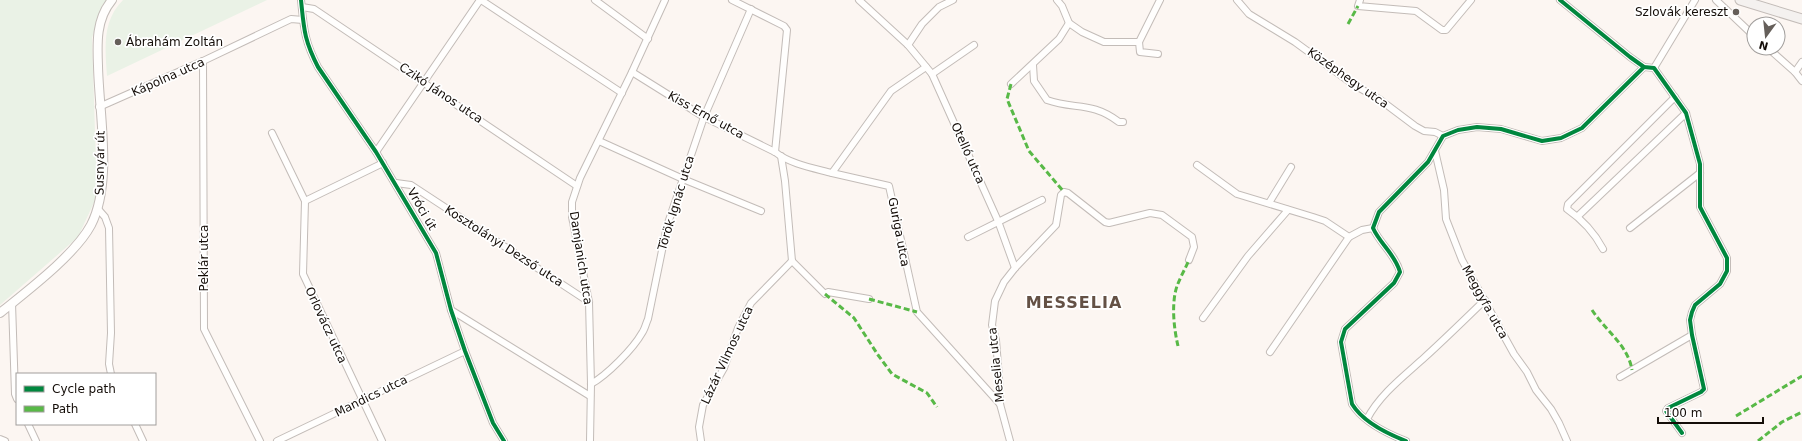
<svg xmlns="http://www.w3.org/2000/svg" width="1802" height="441" viewBox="0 0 1802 441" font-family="'DejaVu Sans',sans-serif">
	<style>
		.green { fill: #eaf2e6 }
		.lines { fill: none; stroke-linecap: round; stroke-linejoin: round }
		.minor-casing { stroke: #c3bcb8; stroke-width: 8 }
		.tertiary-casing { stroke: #c3bcb8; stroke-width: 10 }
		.secondary-casing { stroke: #c3bcb8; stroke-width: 11 }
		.minor { stroke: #fffefd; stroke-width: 6 }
		.tertiary { stroke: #fffefd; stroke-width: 8 }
		.secondary { stroke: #f4f1ef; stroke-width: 9 }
		.quiet { stroke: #58b947; stroke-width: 3; stroke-dasharray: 6 3; stroke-linecap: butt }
		.cycleway-casing { stroke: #fff; stroke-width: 6 }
		.cycleway { stroke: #00873e; stroke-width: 4 }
		.poi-dot { fill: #655f5a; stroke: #fff; stroke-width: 1.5 }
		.labels { text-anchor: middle; stroke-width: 3.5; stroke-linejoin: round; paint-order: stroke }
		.poi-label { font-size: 12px; fill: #140d08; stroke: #fff; text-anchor: end }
		.street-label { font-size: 12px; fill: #140d08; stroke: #fff }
		.district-label { font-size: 16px; font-weight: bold; letter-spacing: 1px; fill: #645145; stroke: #fff }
	</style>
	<rect width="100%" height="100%" fill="#fcf6f2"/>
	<!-- green -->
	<g class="green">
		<path d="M0,0h107l-5,6 -10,32 5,158 -19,41 -78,68z"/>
		<path d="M123,0h144l-160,76c-2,-28 -5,-55 16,-76z"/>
	</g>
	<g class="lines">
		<!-- minor casing -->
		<g class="minor-casing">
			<g id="minor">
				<path d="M301,0c3,29 3,40 17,67l58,85 60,101 15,57 14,41 28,72 11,18"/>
				<path d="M481,0l141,93"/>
				<path d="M595,0l53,39"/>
				<path d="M732,0l52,26 3,4 -12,122"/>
				<path d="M859,0l49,45 24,29 66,147 17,47"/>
				<path d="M1057,0l5,6 7,17 13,9 22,10h35"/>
				<path d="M1237,0l12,14 46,28 59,43 25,14 36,27 9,5 11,1 8,4"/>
				<path d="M1360,0l-2,6 58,5 26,19h4l25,-30"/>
				<path d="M1560,0l70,57 14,10 10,1 32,45 14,51v43l27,51v13l-7,13 -25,21 -3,7 -2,8 2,15 12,54 -3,3 -33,16 -2,3 16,22"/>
				<path d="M1716,0l38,36"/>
				<path d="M302,7l12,2 263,177"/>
				<path d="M1139,42l21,-42"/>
				<path d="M1139,42l1,10 18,2"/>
				<path d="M908,45l14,-21 17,-17 14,-7"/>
				<path d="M1768,48l27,24 7,9"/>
				<path d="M203,61l1,268 56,112"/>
				<path d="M1033,65l1,16 13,19c28,10 44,1 72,22h4"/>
				<path d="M1654,68l41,-68"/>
				<path d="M632,72l72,45 71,35c15,12 38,16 57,21l59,-82 35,-24"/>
				<path d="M1795,72l7,-10"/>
				<path d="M932,74l42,-29"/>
				<path d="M1011,84l48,-45 10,-16"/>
				<path d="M99,107l104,-46 88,-42 12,1"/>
				<path d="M272,133l33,68"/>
				<path d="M599,141l84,38 78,32"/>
				<path d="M1435,151l9,39 2,29 16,41 52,94 13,18 9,18 15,19 8,14 8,18"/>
				<path d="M376,152l104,-152"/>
				<path d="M781,156l4,25 7,80"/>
				<path d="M1197,165l40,29 76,23 12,4 24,16 13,-7 11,-2"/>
				<path d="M832,173l57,13 28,126 83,92"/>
				<path d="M396,183l15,2 178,117"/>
				<path d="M1269,203l22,-36"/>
				<path d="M98,209l7,8 4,11 2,105 -2,31 2,10"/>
				<path d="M1578,216l108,-103"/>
				<path d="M1630,228l70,-55"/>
				<path d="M968,237l74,-37"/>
				<path d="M1603,249c-9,-17 -20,-29 -36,-40l1,-5 107,-107"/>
				<path d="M792,261l33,33 3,-2 41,7"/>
				<path d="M12,303l3,91 2,5"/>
				<path d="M451,310l139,86"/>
				<path d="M1203,318l45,-62 40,-46"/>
				<path d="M1270,352l79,-115"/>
				<path d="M1620,377l72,-42"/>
				<path d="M591,384c16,-9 42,-35 51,-51 3,-4 4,-10 6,-14l19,-93 37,-109 47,-108"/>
				<path d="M1367,419c13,-25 37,-43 58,-62 21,-19 40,-38 60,-57"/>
				<path d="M28,424l8,17"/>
				<path d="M135,424l8,17"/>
				<path d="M0,439l5,2"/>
				<path d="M277,441l188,-90"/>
				<path d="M382,441l-79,-167 2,-73 78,-38"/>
				<path d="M590,441l1,-57 -2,-82 -17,-85v-15l8,-24 52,-106 33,-72"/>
				<path d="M701,441l-2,-14 4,-22 21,-37 14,-40 13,-25 41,-42"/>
				<path d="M1010,441l-10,-37v-13l-4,-51 -4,-15 3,-24 9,-19 11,-14 41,-43 5,-30 3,-3 4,1 37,29 4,1 41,-10 12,2 30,22 2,10 -5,13"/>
				<path d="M1406,441c-18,-7 -43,-19 -54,-37l-11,-62 4,-13 49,-46 6,-11c-5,-18 -20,-28 -27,-44l6,-16 49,-50 15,-26 15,-6 19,-3 24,2 41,12 19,-3 21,-10 62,-61"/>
			</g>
		</g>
		<!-- tertiary casing -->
		<g class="tertiary-casing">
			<path id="tertiary" d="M0,313c27,-22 75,-58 91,-88 22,-43 8,-111 7,-159 -1,-23 -2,-47 14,-66"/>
		</g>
		<!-- secondary casing -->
		<g class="secondary-casing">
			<path id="secondary" d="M1740,0l62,19"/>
		</g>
		<!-- minor -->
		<use href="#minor" class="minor"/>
		<!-- tertiary -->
		<use href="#tertiary" class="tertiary"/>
		<!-- secondary -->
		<use href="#secondary" class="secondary"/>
		<!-- quiet -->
		<g class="quiet">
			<path d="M1348,24l10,-18"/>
			<path d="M1011,84l-4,15 22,52 35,41"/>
			<path d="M825,294l29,24 24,37 14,19 35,19 10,14"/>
			<path d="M869,299l48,13"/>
			<path d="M1592,310c13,20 36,35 40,60"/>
			<path d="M1178,346c-4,-17 -7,-42 -1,-60 3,-8 8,-17 12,-26"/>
			<path d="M1736,416l66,-40"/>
			<path d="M1758,441l24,-19 20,-10"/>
		</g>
		<!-- cycleway casing -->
		<g class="cycleway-casing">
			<g id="cycleway">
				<path d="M301,0c3,29 3,40 17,67l58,85 60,101 15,57 14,41 28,72 11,18"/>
				<path d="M1560,0l70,57 14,10 10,1 32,45 14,51v43l27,51v13l-7,13 -25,21 -3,7 -2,8 2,15 12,54 -3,3 -33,16 -2,3 16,22"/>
				<path d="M1406,441c-18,-7 -43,-19 -54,-37l-11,-62 4,-13 49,-46 6,-11c-5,-18 -20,-28 -27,-44l6,-16 49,-50 15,-26 15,-6 19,-3 24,2 41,12 19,-3 21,-10 62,-61"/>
			</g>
		</g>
		<!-- cycleway -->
		<use href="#cycleway" class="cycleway"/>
	</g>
	<!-- markers -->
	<g class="poi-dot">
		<circle cx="1736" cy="12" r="4"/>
		<circle cx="118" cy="42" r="4"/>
	</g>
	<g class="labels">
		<!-- poi labels -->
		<g class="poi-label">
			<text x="1728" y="16">Szlovák kereszt</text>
			<text x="126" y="46" text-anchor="start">Ábrahám Zoltán</text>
		</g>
		<!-- street labels -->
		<g class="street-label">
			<text transform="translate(168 77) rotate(-24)" y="4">Kápolna utca</text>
			<text transform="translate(1348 78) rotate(35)" y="4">Középhegy utca</text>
			<text transform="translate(441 93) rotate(34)" y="4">Czikó János utca</text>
			<text transform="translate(706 115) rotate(29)" y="4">Kiss Ernő utca</text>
			<text transform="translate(968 153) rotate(66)" y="4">Otelló utca</text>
			<text transform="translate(100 163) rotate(-89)" y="4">Susnyár út</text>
			<text transform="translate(676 203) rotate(-73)" y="4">Török Ignác utca</text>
			<text transform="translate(422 209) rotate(60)" y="4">Vróci út</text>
			<text transform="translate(899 232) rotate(79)" y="4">Guriga utca</text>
			<text transform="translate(504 246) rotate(33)" y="4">Kosztolányi Dezső utca</text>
			<text transform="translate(204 258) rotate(-90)" y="4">Peklár utca</text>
			<text transform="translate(581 258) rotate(81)" y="4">Damjanich utca</text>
			<text transform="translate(1485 302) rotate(61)" y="4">Meggyfa utca</text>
			<text transform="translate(326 325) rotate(65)" y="4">Orlovácz utca</text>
			<text transform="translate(727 355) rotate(-65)" y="4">Lázár Vilmos utca</text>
			<text transform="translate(996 365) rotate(-96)" y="4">Meselia utca</text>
			<text transform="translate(371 396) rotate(-26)" y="4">Mandics utca</text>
		</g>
		<!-- district labels -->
		<g class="district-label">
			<text x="1074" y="308">MESSELIA</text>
		</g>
	</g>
	<!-- legend -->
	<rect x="16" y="373" width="140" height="52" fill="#ffffff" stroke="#a19e9c"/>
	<rect x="24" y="386" width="20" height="6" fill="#00873e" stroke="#a19e9c"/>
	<text x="52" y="393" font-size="12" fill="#140d08">Cycle path</text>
	<rect x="24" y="406" width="20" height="6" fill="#58b947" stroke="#a19e9c"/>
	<text x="52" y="413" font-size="12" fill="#140d08">Path</text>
	<!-- north arrow -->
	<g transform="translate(1766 36) rotate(195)"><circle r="19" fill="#ffffff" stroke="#a19e9c"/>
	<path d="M0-3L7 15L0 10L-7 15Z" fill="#655f5a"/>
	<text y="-6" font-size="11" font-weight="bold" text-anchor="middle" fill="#140d08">N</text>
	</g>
	<!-- scale -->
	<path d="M1658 417v6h105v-6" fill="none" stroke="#140d08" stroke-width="2"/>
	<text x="1664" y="417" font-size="12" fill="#140d08" stroke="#ffffff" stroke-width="3" paint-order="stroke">100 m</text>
</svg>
